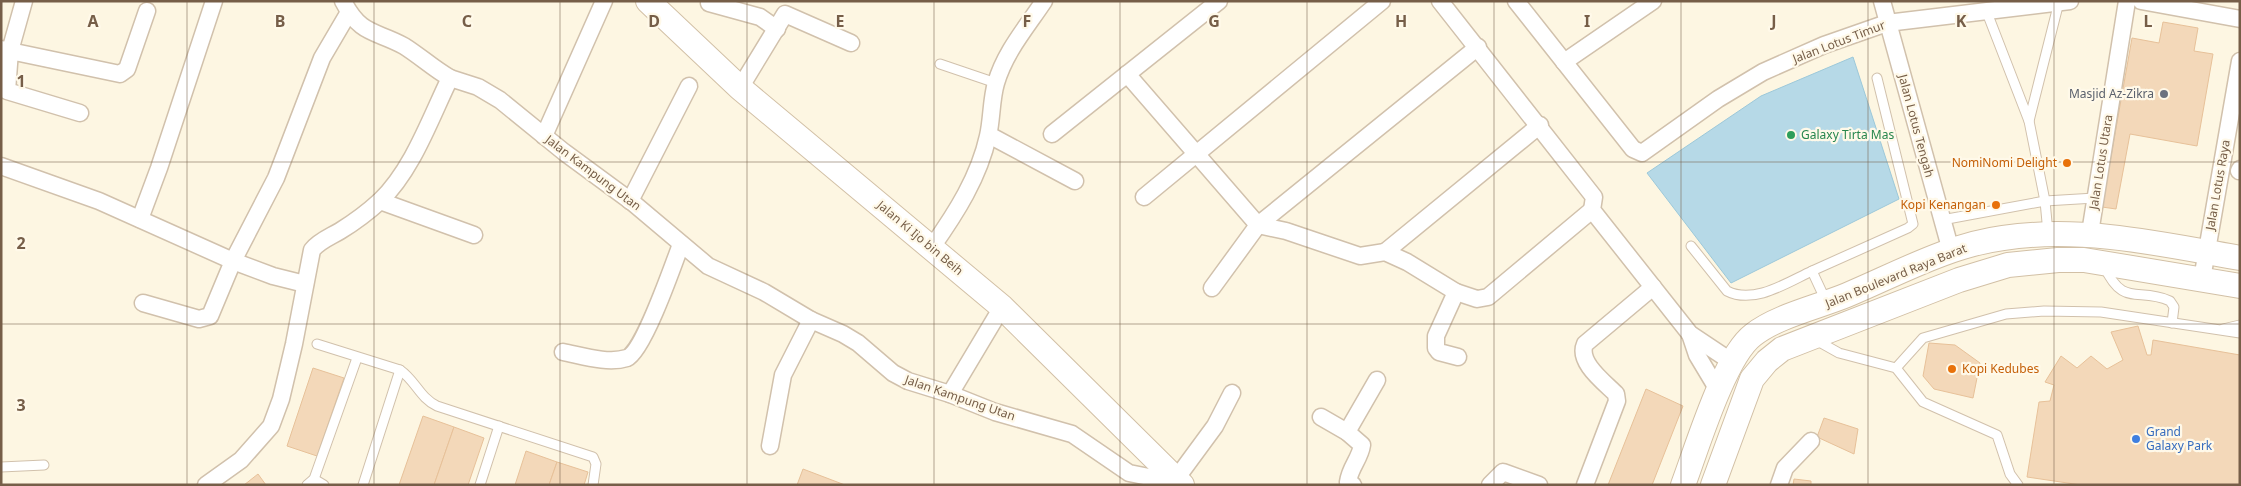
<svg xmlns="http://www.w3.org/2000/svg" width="2241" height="486" viewBox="0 0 2241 486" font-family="'Noto Sans',sans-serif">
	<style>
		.water { fill: #b6d9e7; stroke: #9cc8d9 }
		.building { fill: #f3d8b9; stroke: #e7c199 }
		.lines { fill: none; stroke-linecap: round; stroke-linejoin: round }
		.lane-casing { stroke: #d1c1ac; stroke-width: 11 }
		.street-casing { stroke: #d1c1ac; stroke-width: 19 }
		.secondary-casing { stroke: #d2c0a6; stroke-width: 26 }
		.lane { stroke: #fff; stroke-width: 9 }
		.street { stroke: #fff; stroke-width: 16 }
		.secondary { stroke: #fff; stroke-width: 24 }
		.grid { fill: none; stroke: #765e48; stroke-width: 1; stroke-opacity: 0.55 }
		.worship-dot { fill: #6b7280; stroke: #fff9e9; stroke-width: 2 }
		.leisure-dot { fill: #2e9e5b; stroke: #fff9e9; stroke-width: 2 }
		.food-dot { fill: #e8710a; stroke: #fff9e9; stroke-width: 2 }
		.shop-dot { fill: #3f7fe0; stroke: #fff9e9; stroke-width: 2 }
		.labels { text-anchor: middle; stroke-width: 4.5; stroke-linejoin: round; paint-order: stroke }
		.street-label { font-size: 12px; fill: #765e48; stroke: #fff9e9 }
		.worship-label { font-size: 12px; fill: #5b616d; stroke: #fff9e9; text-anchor: end }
		.leisure-label { font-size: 12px; fill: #27864d; stroke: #fff9e9; text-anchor: start }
		.food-label { font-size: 12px; fill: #c56008; stroke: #fff9e9; text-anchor: end }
		.shop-label { font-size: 12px; fill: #366cbe; stroke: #fff9e9; text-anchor: start }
		.grid-label { font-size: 16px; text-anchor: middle; font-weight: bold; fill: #765e48; stroke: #fff9e9; stroke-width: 4.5; stroke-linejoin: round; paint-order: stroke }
	</style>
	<rect width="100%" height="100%" fill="#fdf6e2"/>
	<!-- water -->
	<path class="water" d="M1853,57l46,142 -168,84 -84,-110 114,-77z"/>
	<!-- building -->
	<g class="building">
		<path d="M2163,22l35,6 -4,23 19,3 -16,92 -67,-12 -14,75 -14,-2 30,-169 27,5z"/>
		<path d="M2138,326l9,29h4l2,-15 87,15v130h-159l-54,-8 12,-75 11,-1 4,-16 -9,-3 16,-26 16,12 14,-12 16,13 16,-9 -12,-28z"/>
		<path d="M1929,343l26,2 25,18 -7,35 -39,-9 -11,-13z"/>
		<path d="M313,368l31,10 -27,78 -30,-10z"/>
		<path d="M1646,389l37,17 -31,79h-44z"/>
		<path d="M423,416l31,11 -20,58h-35z"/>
		<path d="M1824,418l34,11 -4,25 -37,-17z"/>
		<path d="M454,427l30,11 -16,47h-34z"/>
		<path d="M526,451l31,11 -8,23h-34z"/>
		<path d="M557,462l31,10 -4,13h-35z"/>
		<path d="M803,469l42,16h-48z"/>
		<path d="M258,474l8,11h-22z"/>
		<path d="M1794,479l17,2v4h-18z"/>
	</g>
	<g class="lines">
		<!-- lane casing -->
		<g class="lane-casing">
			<g id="lane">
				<path d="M1986,10l43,111 16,80 3,32"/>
				<path d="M940,64l56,19"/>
				<path d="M2029,121l30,-119"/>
				<path d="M1942,220l103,-19 50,-3"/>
				<path d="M1691,246l36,45c27,14 61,-9 85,-20"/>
				<path d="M2104,266c20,43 34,20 66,35l4,6 -2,16"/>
				<path d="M1826,301l-14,-30 96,-43 5,-4 -36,-146"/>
				<path d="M2223,329l17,-4"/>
				<path d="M1814,339l25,14 57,15 27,34 74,33 13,39 8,11"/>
				<path d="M317,344l83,26c15,10 20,28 37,36l156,51 3,7 -3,21"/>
				<path d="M1896,368l27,-30 83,-24 38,-3 57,1 139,21"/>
				<path d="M1,467l43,-2"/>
				<path d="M314,479l10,6"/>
				<path d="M307,485l7,-6 43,-121"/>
				<path d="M363,485l37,-115"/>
				<path d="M480,485l19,-59"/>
			</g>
		</g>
		<!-- street casing -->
		<g class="street-casing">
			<g id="street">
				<path d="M343,1c18,35 32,29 61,45 16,10 30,23 46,32"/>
				<path d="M1440,1l154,196 -2,13 98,124 42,28"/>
				<path d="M1516,1l117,148 9,4 76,-54 45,-27 61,-27 63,-22 183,-22"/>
				<path d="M1882,1l69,250"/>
				<path d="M2141,1l99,18"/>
				<path d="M709,3l51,14 17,12"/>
				<path d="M1,49l9,2 14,-50"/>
				<path d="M1564,62l89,-61"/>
				<path d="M1127,74l131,151 28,6 74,25 25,-4 22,10 49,30 21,7 11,-2 104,-87"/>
				<path d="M740,88l45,-74 66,29"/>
				<path d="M80,113l-73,-22 3,-40 110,23 7,-5 20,-58"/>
				<path d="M1052,134l167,-133"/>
				<path d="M989,135l86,46"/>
				<path d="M544,136l60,-135"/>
				<path d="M1,166l98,35 134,60 40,15 32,8"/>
				<path d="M2239,171l1,-2"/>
				<path d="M1144,197l238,-196"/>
				<path d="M380,201l94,34"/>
				<path d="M630,201l59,-115"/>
				<path d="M140,219l19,-51 55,-167"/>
				<path d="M2090,233l37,-232"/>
				<path d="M932,247c24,-34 47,-70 56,-111 4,-17 3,-36 8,-53 9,-31 30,-55 48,-82"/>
				<path d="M1385,252l155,-127"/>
				<path d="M2202,279l38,-218"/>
				<path d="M1212,288l46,-63 220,-178"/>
				<path d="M1456,292l-20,44v12l3,4 19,5"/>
				<path d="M143,303l56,16 11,-3 23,-55 43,-83 46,-120 27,-46"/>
				<path d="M1690,334l7,21 21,35"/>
				<path d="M563,352c20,4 45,12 64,6 16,-6 47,-95 54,-114"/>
				<path d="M950,394l52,-87"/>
				<path d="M1321,417l26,15 15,13c-2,14 -12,22 -14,37l5,3"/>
				<path d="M1347,432l30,-52"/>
				<path d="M770,446l13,-71 28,-55"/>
				<path d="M1176,479l39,-53 17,-33"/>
				<path d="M206,485l35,-25 30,-34 10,-27 13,-55 18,-94c7,-9 18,-13 28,-19 13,-8 28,-19 40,-30 33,-32 50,-82 70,-123l28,9 22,13 64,52 68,50 76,64 56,26 47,28 32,14 15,9 35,30 15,8 42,13 45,18 77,22 57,39 30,6 16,-1"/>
				<path d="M1490,485l13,-13 36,13"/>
				<path d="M1585,485l32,-84 -1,-7c-12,-12 -39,-32 -31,-50l68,-57"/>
				<path d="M1779,485l6,-17 26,-27"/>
			</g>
		</g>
		<!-- secondary casing -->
		<g class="secondary-casing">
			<g id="secondary">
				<path d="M648,1l92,87 262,219 180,178"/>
				<path d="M1683,485c14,-37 41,-128 70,-150 24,-19 65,-28 94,-40 50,-21 102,-50 156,-57 79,-12 159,6 237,20"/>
				<path d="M1713,485l39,-106 15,-18 15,-12 177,-69 49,-15 50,-5h26l156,26"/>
			</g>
		</g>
		<!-- lane -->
		<use href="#lane" class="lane"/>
		<!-- street -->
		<use href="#street" class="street"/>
		<!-- secondary -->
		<use href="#secondary" class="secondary"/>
	</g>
	<!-- grid -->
	<path class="grid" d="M187,1v484M374,1v484M560,1v484M747,1v484M934,1v484M1120,1v484M1307,1v484M1494,1v484M1681,1v484M1868,1v484M2054,1v484M1,162h2239M1,324h2239"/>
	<!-- markers -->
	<circle class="worship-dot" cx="2164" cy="94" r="5"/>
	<circle class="leisure-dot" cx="1791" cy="135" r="5"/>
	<g class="food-dot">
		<circle cx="2067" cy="163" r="5"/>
		<circle cx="1996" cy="205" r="5"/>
		<circle cx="1952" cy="369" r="5"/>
	</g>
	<circle class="shop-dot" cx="2136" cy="439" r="5"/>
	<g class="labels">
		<!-- street labels -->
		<g class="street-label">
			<text transform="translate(1839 42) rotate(-21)" y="4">Jalan Lotus Timur</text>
			<text transform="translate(1916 126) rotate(75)" y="4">Jalan Lotus Tengah</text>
			<text transform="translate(2101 162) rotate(-81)" y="4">Jalan Lotus Utara</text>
			<text transform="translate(593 173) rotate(37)" y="4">Jalan Kampung Utan</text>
			<text transform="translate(2218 185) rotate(-80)" y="4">Jalan Lotus Raya</text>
			<text transform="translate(920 238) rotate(40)" y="4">Jalan Ki Ijo bin Beih</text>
			<text transform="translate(1896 276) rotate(-22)" y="4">Jalan Boulevard Raya Barat</text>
			<text transform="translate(960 398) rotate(19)" y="4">Jalan Kampung Utan</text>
		</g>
		<!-- worship labels -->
		<g class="worship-label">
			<text x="2154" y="98">Masjid Az-Zikra</text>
		</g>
		<!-- leisure labels -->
		<g class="leisure-label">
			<text x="1801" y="139">Galaxy Tirta Mas</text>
		</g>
		<!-- food labels -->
		<g class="food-label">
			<text x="2057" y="167">NomiNomi Delight</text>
			<text x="1986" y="209">Kopi Kenangan</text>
			<text x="1962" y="373" text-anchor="start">Kopi Kedubes</text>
		</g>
		<!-- shop labels -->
		<g class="shop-label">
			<text x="2146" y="436">Grand<tspan x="2146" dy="14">Galaxy Park</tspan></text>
		</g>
	</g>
	<g class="grid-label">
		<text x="93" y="27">A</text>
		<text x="280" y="27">B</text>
		<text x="467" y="27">C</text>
		<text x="654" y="27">D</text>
		<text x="840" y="27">E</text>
		<text x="1027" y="27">F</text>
		<text x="1214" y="27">G</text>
		<text x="1401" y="27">H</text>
		<text x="1587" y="27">I</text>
		<text x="1774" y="27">J</text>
		<text x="1961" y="27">K</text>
		<text x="2148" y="27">L</text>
		<text x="21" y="87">1</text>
		<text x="21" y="249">2</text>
		<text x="21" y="411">3</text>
	</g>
	<!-- border -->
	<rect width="2241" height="486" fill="none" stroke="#765e48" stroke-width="5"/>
</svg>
